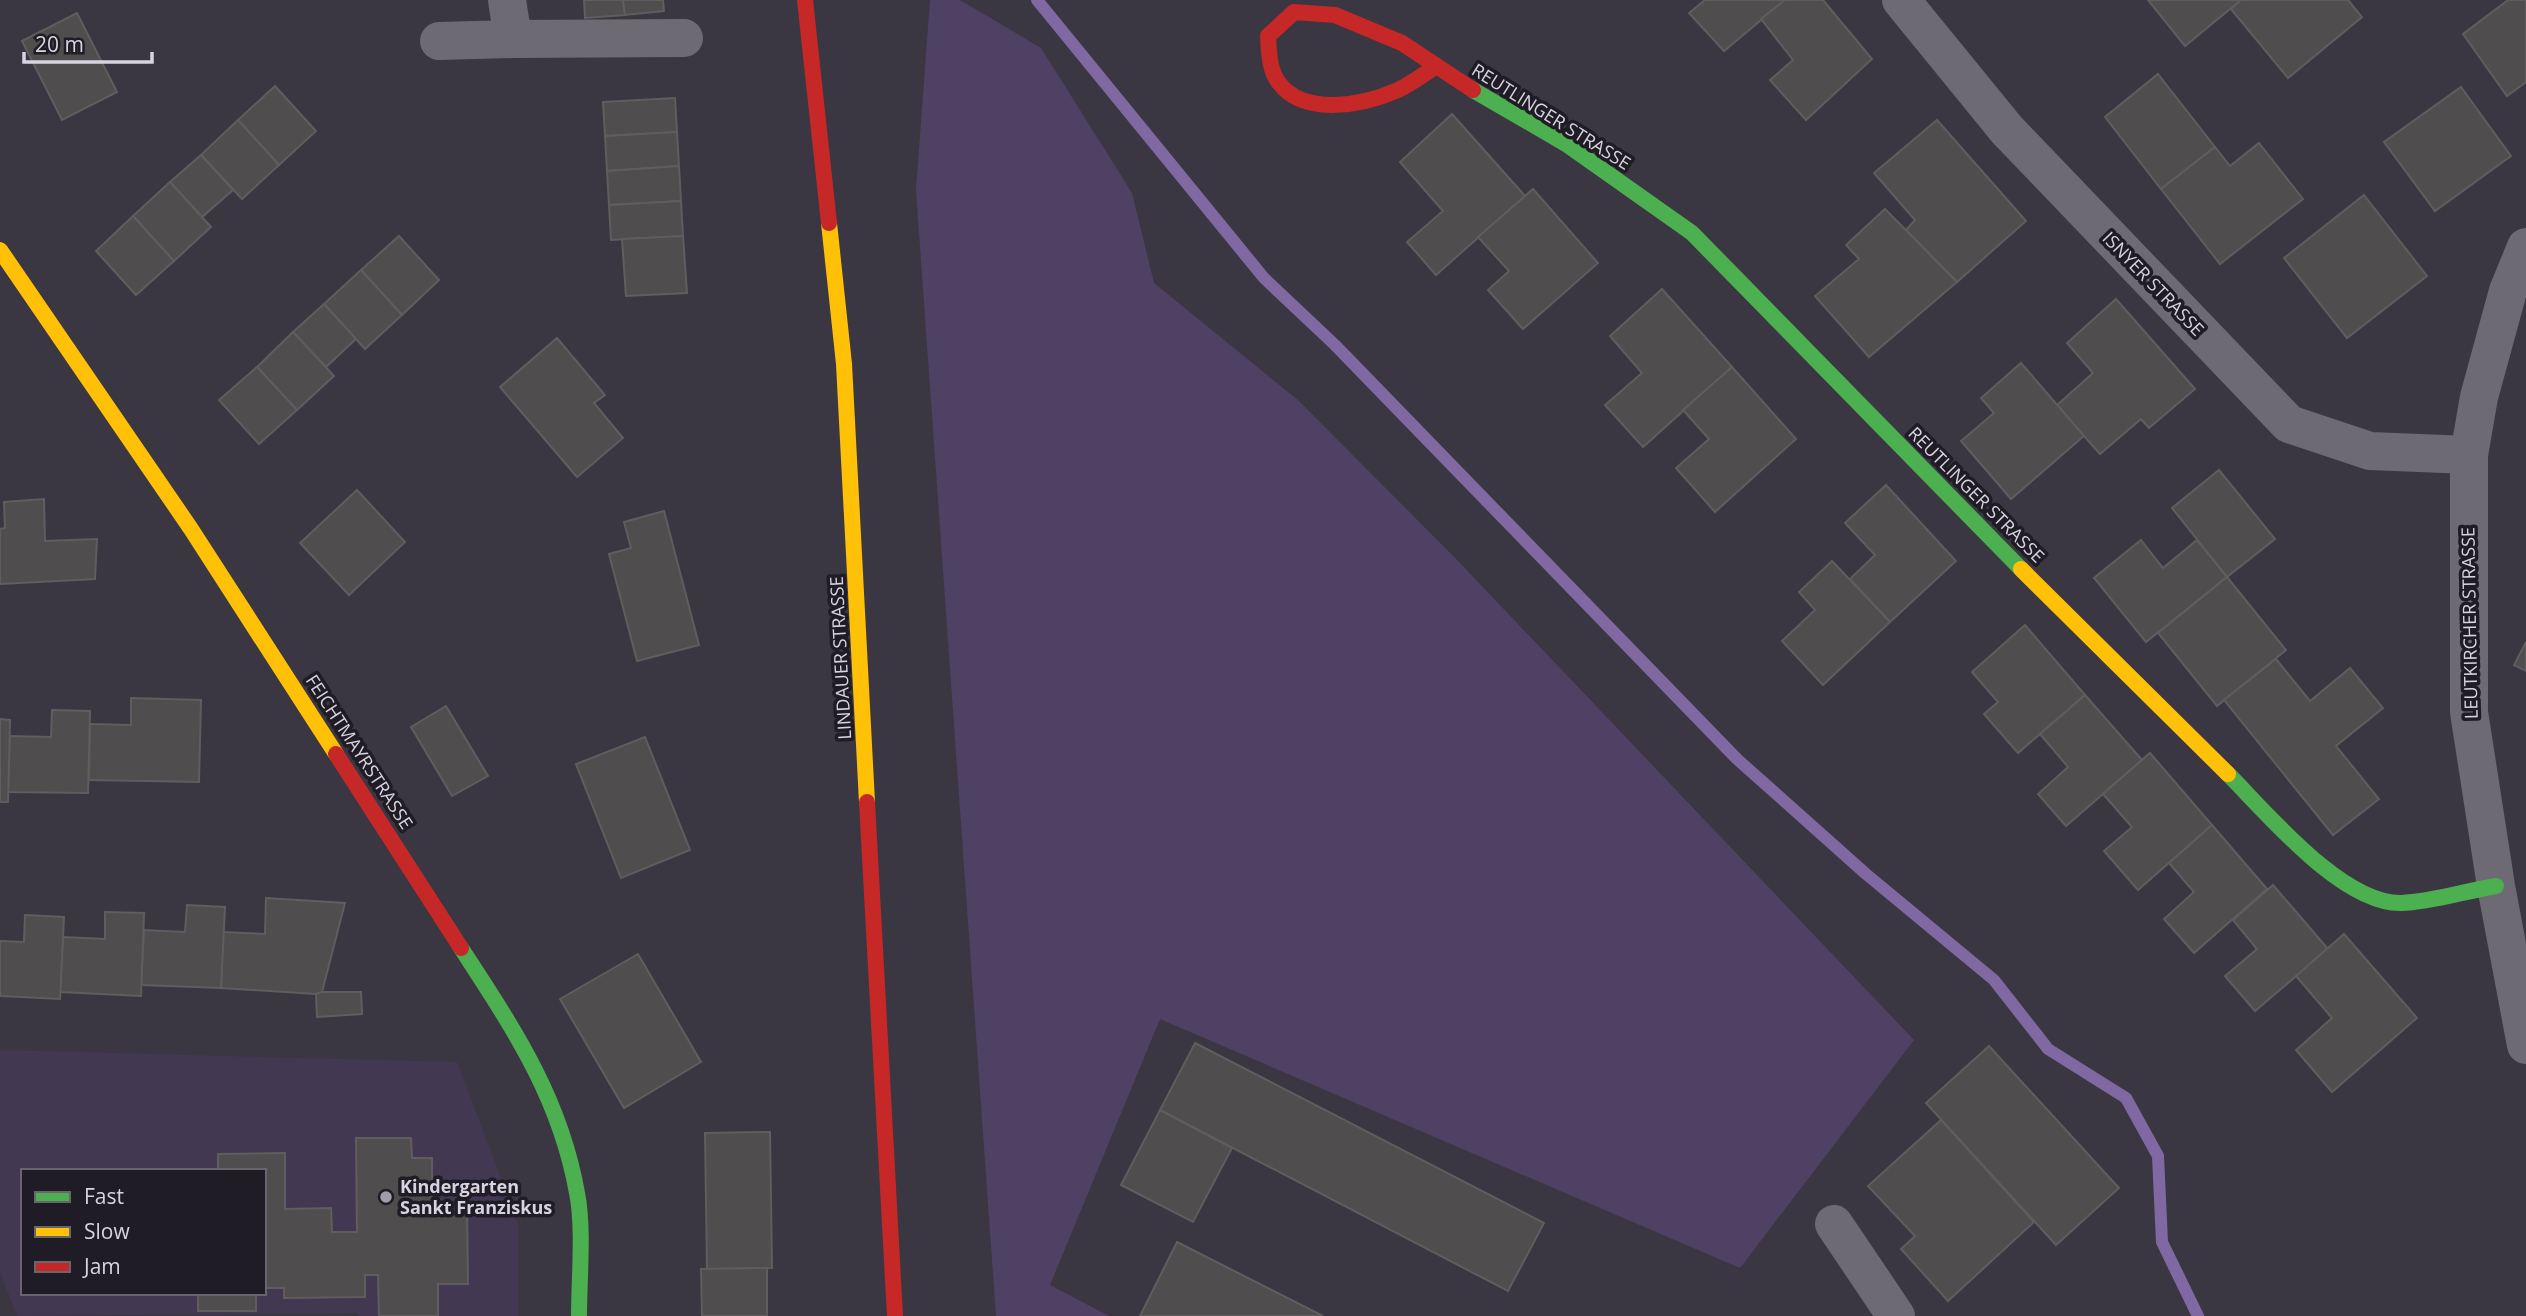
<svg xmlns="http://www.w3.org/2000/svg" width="2526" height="1316" viewBox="0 0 2526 1316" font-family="'Open Sans',sans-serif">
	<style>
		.built { fill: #423851; fill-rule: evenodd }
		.green { fill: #4f4164 }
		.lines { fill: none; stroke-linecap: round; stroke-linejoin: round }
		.stream { stroke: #8069a2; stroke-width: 12 }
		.building { fill: #4f4d4e; stroke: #5f5d5e; stroke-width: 2 }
		.street { stroke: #6d6a73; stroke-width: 38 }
		.fast { stroke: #4caf50; stroke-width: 16 }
		.slow { stroke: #ffc107; stroke-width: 16 }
		.jam { stroke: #c62828; stroke-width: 16 }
		.poi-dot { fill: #a09ca9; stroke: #201c25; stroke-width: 2.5 }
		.labels { text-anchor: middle; stroke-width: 7; stroke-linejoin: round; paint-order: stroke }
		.street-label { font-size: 18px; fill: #d7d3e0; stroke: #201c25 }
		.poi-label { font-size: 18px; font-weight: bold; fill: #d7d3e0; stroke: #201c25; text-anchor: start }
	</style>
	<rect width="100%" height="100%" fill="#3b3742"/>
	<!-- built -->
	<path class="built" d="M0,1050l457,12 61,161v93h-160l-1,-3 -340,3 -17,-44zM23,1171h241v122h-241z"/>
	<!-- green -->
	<path class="green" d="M930,0h30l81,48 91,145 22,90 145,118 160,161 455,478 -174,228 -580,-249 -110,266 59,31h-113l-80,-1126z"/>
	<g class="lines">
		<!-- stream -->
		<path class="stream" d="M1037,0l227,278 71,67 402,414 129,115 128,106 54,69 78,49 32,58 4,86 36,74"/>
	</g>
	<!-- building -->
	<g class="building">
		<path d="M584,0h39l2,15 -40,3z"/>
		<path d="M623,0h40l1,11 -39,4z"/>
		<path d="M1705,0h80l-61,51 -35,-38z"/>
		<path d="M1785,0h38l49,59 -66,61 -36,-40 23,-20 -32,-41z"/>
		<path d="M2148,0h93l-56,46z"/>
		<path d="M2241,0h107l14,17 -74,61 -57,-69z"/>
		<path d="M2508,0h18v82l-19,14 -44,-62z"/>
		<path d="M77,13l40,79 -55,28 -40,-79z"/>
		<path d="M2158,74l57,73 -54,42 -56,-72z"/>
		<path d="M275,86l41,45 -37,34 -41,-45z"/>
		<path d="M2461,87l50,69 -76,55 -51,-69z"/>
		<path d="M675,98l2,34 -72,4 -2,-34z"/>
		<path d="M1452,114l73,82 -89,79 -29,-33 36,-31 -43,-49z"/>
		<path d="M238,120l41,45 -37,34 -41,-44z"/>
		<path d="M1937,120l89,101 -69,61 -51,-52 9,-10 -41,-47z"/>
		<path d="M677,132l2,34 -72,5 -2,-35z"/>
		<path d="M2259,143l44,56 -83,65 -59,-75 54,-42 15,19z"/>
		<path d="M201,155l32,35 -31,27 -32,-35z"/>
		<path d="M679,166l2,35 -72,4 -2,-34z"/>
		<path d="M170,182l41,45 -37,34 -41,-45z"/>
		<path d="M1533,189l65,74 -75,66 -35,-39 21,-19 -31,-34z"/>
		<path d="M2364,195l63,81 -80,62 -63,-80z"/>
		<path d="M681,201l2,35 -72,4 -2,-35z"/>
		<path d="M1885,209l72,73 -88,75 -54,-61 44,-37 -13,-14z"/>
		<path d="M133,216l41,45 -38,34 -40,-44z"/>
		<path d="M399,236l40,44 -37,35 -41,-45z"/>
		<path d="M683,236l4,57 -61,3 -4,-57z"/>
		<path d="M361,270l41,45 -37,34 -41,-45z"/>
		<path d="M1662,289l70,78 -89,80 -38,-42 37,-32 -32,-37z"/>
		<path d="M2116,299l79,90 -46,39 -8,-9 -41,35 -43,-49 36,-32 -26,-30z"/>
		<path d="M324,304l32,35 -30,28 -33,-35z"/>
		<path d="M293,332l41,44 -37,34 -40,-43z"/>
		<path d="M557,338l48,57 -11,8 29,35 -46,39 -77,-90z"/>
		<path d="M2021,363l63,73 -73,63 -50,-58 33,-28 -13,-15z"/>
		<path d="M257,367l40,43 -38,34 -40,-44z"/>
		<path d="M1732,367l64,72 -81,73 -39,-44 33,-29 -26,-29z"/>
		<path d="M2219,470l56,69 -48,38 -55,-69z"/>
		<path d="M1886,485l70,76 -66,61 -40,-43 25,-24 -30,-32z"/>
		<path d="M357,490l48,52 -56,53 -49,-52z"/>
		<path d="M44,499l1,42 52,-2 -2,40 -95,5v-55l5,-1 -1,-26z"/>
		<path d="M664,511l35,134 -62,16 -28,-107 22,-6 -7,-26z"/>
		<path d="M2141,540l22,28 34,-28 30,37 -81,65 -52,-64z"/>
		<path d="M1832,561l58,61 -67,63 -41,-44 33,-31 -16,-18z"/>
		<path d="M2227,577l59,73 -69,56 -59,-73z"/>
		<path d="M2025,625l60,70 -67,58 -34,-39 14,-12 -26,-30z"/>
		<path d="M2526,642v29l-12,-6z"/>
		<path d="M2276,659l34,42 40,-33 33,40 -47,38 43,53 -46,36 -109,-135z"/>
		<path d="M2085,695l57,65 -76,66 -28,-32 30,-27 -28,-33z"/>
		<path d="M131,698l70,2 -2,82 -110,-2 1,-56 41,1z"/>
		<path d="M446,706l42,70 -36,20 -41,-69z"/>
		<path d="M52,710l38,1 -2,82 -80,-1 2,-56 41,1z"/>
		<path d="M0,719l10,1 -2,82h-8z"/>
		<path d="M645,737l45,113 -69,28 -45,-114z"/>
		<path d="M2150,753l62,72 -74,65 -34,-39 28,-24 -29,-33z"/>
		<path d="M2212,825l55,64 -73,64 -30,-34 30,-27 -25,-29z"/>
		<path d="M2273,885l55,64 -73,62 -30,-35 32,-27 -24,-29z"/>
		<path d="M266,898l79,5 -23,89 -6,2 -95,-6 2,-56 42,2z"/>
		<path d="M187,905l38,2 -4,81 -80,-3 3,-55 41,2z"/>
		<path d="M105,912l39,1 -3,83 -81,-4 3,-55 42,2z"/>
		<path d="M25,915l39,2 -4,82 -60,-3v-55l24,1z"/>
		<path d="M2344,934l73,84 -85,74 -36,-42 36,-32 -36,-42z"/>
		<path d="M638,954l63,108 -77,46 -64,-109z"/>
		<path d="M322,992h39l1,22 -45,3 -1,-23z"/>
		<path d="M1195,1043l349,180 -36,68 -348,-181z"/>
		<path d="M1989,1046l130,142 -63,57 -130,-142z"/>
		<path d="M1160,1110l72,38 -39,74 -72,-37z"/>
		<path d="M1941,1120l93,102 -86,79 -47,-52 14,-13 -47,-50z"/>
		<path d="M770,1132l2,136 -65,1 -2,-136z"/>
		<path d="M356,1138h55l1,20h20v48h35l1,78h-30v32h-59l-1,-41h-13v22l-81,1v-10h-20v-117h-46v-17l67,-1v56l46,-1 1,24h25z"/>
		<path d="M1177,1242l146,74h-183z"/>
		<path d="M767,1268v48h-65l-1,-47z"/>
		<rect x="198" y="1293" width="58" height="18"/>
	</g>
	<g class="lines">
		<!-- street -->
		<g class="street">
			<path d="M1901,0l106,130 282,294 81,27 99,4"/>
			<path d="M513,39l171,-1"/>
			<path d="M439,41l74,-2 -6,-39"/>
			<path d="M2526,247l-18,44 -29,106 -10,58v257l27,174 30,159"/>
			<path d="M1834,1224l62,92"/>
		</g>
		<!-- fast -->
		<g class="fast">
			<path d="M1473,90l93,54 126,89 329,336"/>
			<path d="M2228,774c39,39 114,130 173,129 31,-1 64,-12 95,-17"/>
			<path d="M461,948c52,80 99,149 116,245 7,34 2,87 2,123"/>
		</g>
		<!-- slow -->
		<g class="slow">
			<path d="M829,223l15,141 23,438"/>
			<path d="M0,250l191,279 145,225"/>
			<path d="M2021,569l207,205"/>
		</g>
		<!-- jam -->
		<g class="jam">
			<path d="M805,0l24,223"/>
			<path d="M1435,67c-12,8 -24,17 -37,23 -34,15 -93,27 -119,-7 -10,-13 -10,-31 -11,-47l26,-24 41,3 67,28 71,47"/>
			<path d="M336,754l125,194"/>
			<path d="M867,802l28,514"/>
		</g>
	</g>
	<!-- markers -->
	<circle class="poi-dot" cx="386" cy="1197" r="7"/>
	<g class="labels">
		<!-- street labels -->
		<g class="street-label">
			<text transform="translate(1551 117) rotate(32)" y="6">REUTLINGER STRASSE</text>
			<text transform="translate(2153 284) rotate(46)" y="6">ISNYER STRASSE</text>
			<text transform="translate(1976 495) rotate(45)" y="6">REUTLINGER STRASSE</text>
			<text transform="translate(2470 623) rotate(-91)" y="6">LEUTKIRCHER STRASSE</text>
			<text transform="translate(841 658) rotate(-93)" y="6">LINDAUER STRASSE</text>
			<text transform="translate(359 752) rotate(57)" y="6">FEICHTMAYRSTRASSE</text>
		</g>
		<!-- poi labels -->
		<g class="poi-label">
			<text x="400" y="1193">Kindergarten<tspan x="400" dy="21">Sankt Franziskus</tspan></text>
		</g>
	</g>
	<!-- legend -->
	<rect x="21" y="1169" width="245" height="126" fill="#201c25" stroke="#696570" stroke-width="2"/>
	<rect x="35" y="1192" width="35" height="10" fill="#4caf50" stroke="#696570" stroke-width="2"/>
	<text x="84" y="1204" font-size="21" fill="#d7d3e0">Fast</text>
	<rect x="35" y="1227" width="35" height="10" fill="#ffc107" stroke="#696570" stroke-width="2"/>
	<text x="84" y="1239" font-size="21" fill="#d7d3e0">Slow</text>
	<rect x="35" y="1262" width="35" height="10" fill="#c62828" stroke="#696570" stroke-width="2"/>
	<text x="84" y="1274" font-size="21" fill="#d7d3e0">Jam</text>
	<!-- scale -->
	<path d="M24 52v10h128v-10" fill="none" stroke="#d7d3e0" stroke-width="3.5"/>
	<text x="35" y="52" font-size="21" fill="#d7d3e0" stroke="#201c25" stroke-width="5" paint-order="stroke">20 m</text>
</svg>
